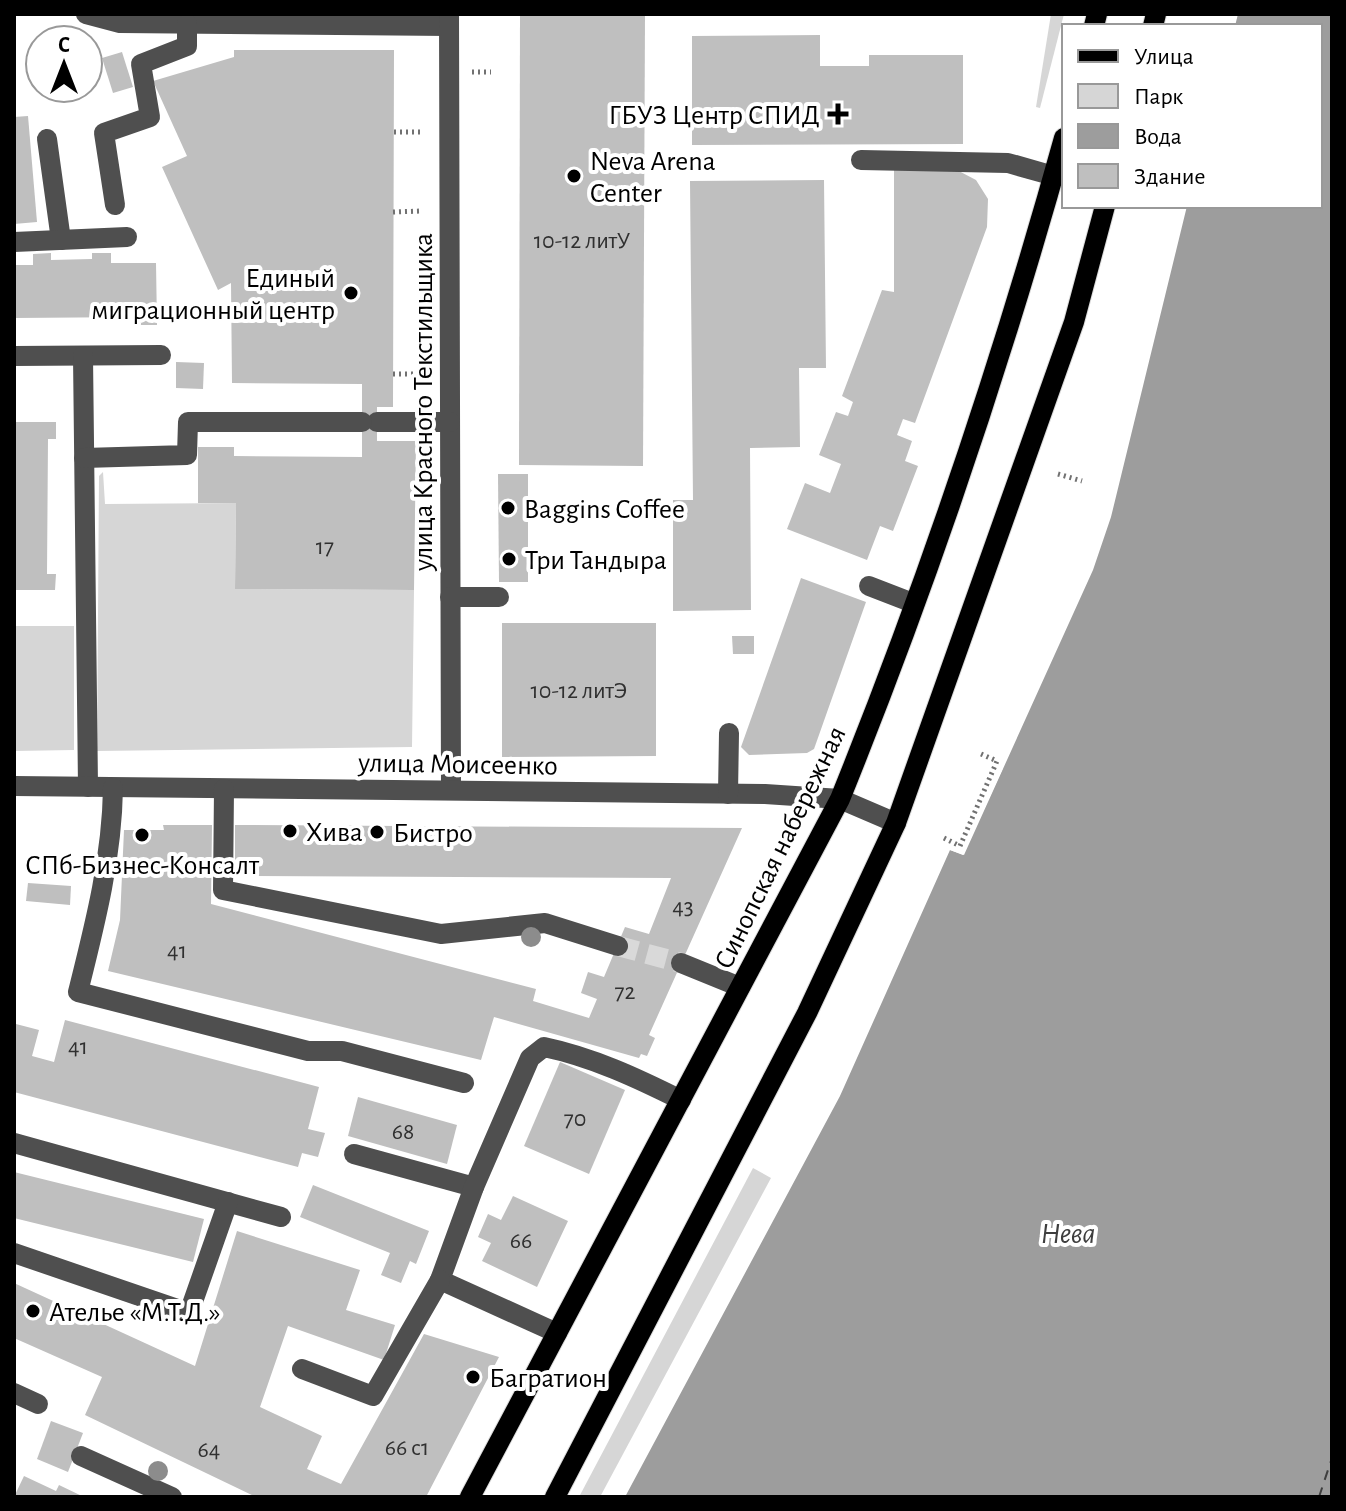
<svg xmlns="http://www.w3.org/2000/svg" width="1346" height="1511" viewBox="0 0 1346 1511" font-family="'Alegreya Sans',sans-serif">
	<style>
		.green { fill: #d6d6d6 }
		.water { fill: #9d9d9d }
		.pier { fill: #fff }
		.lines { fill: none; stroke-linecap: round; stroke-linejoin: round }
		.ferry { stroke: #3e3e3e; stroke-width: 2; stroke-dasharray: 10 8; stroke-linecap: butt }
		.building { fill: #bfbfbf }
		.minor-tunnel { stroke: #d9d9d9; stroke-width: 20; stroke-dasharray: 20 10; stroke-linecap: butt }
		.major-casing { stroke: #dbdbdb; stroke-width: 22 }
		.path { stroke: #717171; stroke-width: 5; stroke-dasharray: 2 4; stroke-linecap: butt }
		.minor { stroke: #4f4f4f; stroke-width: 20 }
		.major { stroke: #000; stroke-width: 20 }
		.tree { fill: #8c8c8c }
		.poi-dot { fill: #000; stroke: #fff; stroke-width: 3 }
		.labels { text-anchor: middle; stroke-width: 8; stroke-linejoin: round; paint-order: stroke }
		.number-label { font-size: 24px; fill: #303030 }
		.poi-label { font-size: 28px; fill: #000; stroke: #fff; text-anchor: start }
		.street-label { font-size: 28px; fill: #000; stroke: #fff }
		.water-label { font-size: 30px; font-style: italic; fill: #3e3e3e; stroke: #fff }
	</style>
	<rect width="100%" height="100%" fill="#fff"/>
	<!-- green -->
	<g class="green">
		<path d="M1051,14h13l-24,94 -4,-1z"/>
		<path d="M103,472l2,32 131,-1 -1,86 179,1 -2,157 -315,4 2,-275z"/>
		<path d="M14,626h60v124l-60,1z"/>
		<path d="M753,1168l18,10 -171,319h-21z"/>
	</g>
	<!-- water -->
	<path class="water" d="M1238,14h94v1483h-707l215,-401 110,-246 14,5 129,-285 18,-53 76,-311h133v-180h-85z"/>
	<!-- pier -->
	<path class="pier" d="M999,767l4,1 -40,87 -13,-5 2,-4 9,4z"/>
	<g class="lines">
		<!-- ferry -->
		<path class="ferry" d="M1319,1497l13,-39"/>
	</g>
	<!-- building -->
	<g class="building">
		<path d="M520,14h125l-2,452 -124,-1z"/>
		<path d="M820,35v31h49v-11h94v89l-271,1v-109z"/>
		<path d="M234,50h160l-1,357h-16v34h39l-2,149 -179,-1 1,-86h-38v-56h36v9l128,1v-73l-130,-1 -1,-100 -13,7 -56,-123 25,-11 -34,-75 81,-24z"/>
		<path d="M122,52l11,35 -20,6 -11,-35z"/>
		<path d="M28,116l9,106 -23,2v-107z"/>
		<path d="M894,169h61l21,11 12,19 -1,28 -72,196 -12,-4 -6,16 15,6 -7,20 13,5 -25,65 -13,-5 -13,34 -80,-31 18,-46 25,10 11,-29 -22,-9 17,-43 12,4 5,-14 -11,-6 40,-106 12,2z"/>
		<path d="M824,180l2,188h-27l1,79 -50,1 1,162 -78,1v-111h20l-3,-319z"/>
		<path d="M51,253v7l41,-1v-6h19v10h45l1,62h-17v-8l-126,1v-53h19v-11z"/>
		<path d="M176,362l28,1 -1,26 -27,-1z"/>
		<path d="M14,422h42v17h-8l-1,135h9l-1,16h-41z"/>
		<path d="M498,474h30v108h-29z"/>
		<path d="M801,578l65,24 -52,147 -7,4 -58,2 -8,-8z"/>
		<path d="M502,623h154v133l-154,1z"/>
		<path d="M732,636h22v18h-21z"/>
		<path d="M163,825h49l-1,79 325,85 -3,12 56,17 8,-19 -16,-6 7,-21 16,5 21,-50 24,7 22,-56 -436,-2v-51l507,3 -93,207 6,3 -8,18 -6,-2 -2,4 -145,-41 -13,43 -373,-89 12,-51 4,-90h40z"/>
		<path d="M28,883l43,3 -1,19 -44,-4z"/>
		<path d="M65,1020l254,67 -11,42 17,4 -7,24 -16,-4 -4,14 -284,-75 2,-68 23,6 -7,26 22,6z"/>
		<path d="M560,1062l65,28 -36,84 -65,-28z"/>
		<path d="M358,1097l99,28 -10,39 -99,-28z"/>
		<path d="M14,1172l190,47 -11,43 -179,-44z"/>
		<path d="M313,1185l116,46 -13,33 -6,-3 -9,22 -20,-8 9,-22 -90,-36z"/>
		<path d="M513,1196l55,25 -31,66 -55,-26 9,-18 -13,-6 10,-23 13,6z"/>
		<path d="M237,1231l123,39 -14,40 49,15 -11,35 -96,-34 -28,81 62,29 -15,33 34,15 83,-150 75,23 -73,140h-170l-171,-82 17,-38 -88,-39v-55l181,83z"/>
		<path d="M51,1421l32,12 -15,39 -31,-13z"/>
		<path d="M24,1476l32,15 3,-6 25,12h-70z"/>
	</g>
	<g class="lines">
		<!-- minor-tunnel -->
		<path class="minor-tunnel" d="M618,946l63,17"/>
		<!-- major casing -->
		<g class="major-casing">
			<g id="major">
				<path d="M1094,26l3,-12"/>
				<path d="M1153,26l3,-12"/>
				<path d="M470,1497l370,-698c87,-215 162,-438 224,-661"/>
				<path d="M555,1497l252,-484 89,-190 178,-501 31,-116"/>
			</g>
		</g>
		<!-- path -->
		<g class="path">
			<path d="M472,72h19"/>
			<path d="M394,132h29"/>
			<path d="M393,212l29,-1"/>
			<path d="M393,374h28"/>
			<path d="M1058,474l24,7"/>
			<path d="M944,838l16,8 37,-85 -16,-7"/>
		</g>
		<!-- minor -->
		<g class="minor">
			<path d="M86,14l34,9 329,3"/>
			<path d="M449,14l2,776"/>
			<path d="M47,139l14,101"/>
			<path d="M861,160l147,3 46,13"/>
			<path d="M115,205l-11,-72 46,-16 -9,-53 46,-18v-22"/>
			<path d="M14,242l113,-5"/>
			<path d="M14,356l147,-1"/>
			<path d="M83,356l5,431"/>
			<path d="M377,422h73"/>
			<path d="M84,458l103,-3 1,-33h174"/>
			<path d="M869,586l44,17"/>
			<path d="M450,597h49"/>
			<path d="M14,786l751,8 75,5 56,24"/>
			<path d="M113,788c-1,70 -18,136 -35,204l230,59h34l122,32"/>
			<path d="M224,789l-1,101 218,44 104,-11 73,23"/>
			<path d="M728,794l1,-61"/>
			<path d="M681,963l59,24"/>
			<path d="M14,1143l267,74"/>
			<path d="M354,1154l120,33"/>
			<path d="M14,1253l175,60 39,-111"/>
			<path d="M557,1333l-117,-53 34,-93 56,-129 14,-11c48,10 93,31 137,53"/>
			<path d="M302,1369l71,27 67,-116"/>
			<path d="M14,1393l24,11"/>
			<path d="M81,1456l91,41"/>
		</g>
		<!-- major -->
		<use href="#major" class="major"/>
	</g>
	<!-- trees -->
	<g class="tree">
		<circle cx="531" cy="937" r="10"/>
		<circle cx="158" cy="1471" r="10"/>
	</g>
	<!-- markers -->
	<g class="poi-dot">
		<path d="M834 102h8v8h8v8h-8v8h-8v-8h-8v-8h8z"/>
		<circle cx="574" cy="176" r="8"/>
		<circle cx="351" cy="293" r="8"/>
		<circle cx="508" cy="508" r="8"/>
		<circle cx="509" cy="559" r="8"/>
		<circle cx="290" cy="831" r="8"/>
		<circle cx="377" cy="832" r="8"/>
		<circle cx="142" cy="835" r="8"/>
		<circle cx="33" cy="1311" r="8"/>
		<circle cx="473" cy="1377" r="8"/>
	</g>
	<g class="labels">
		<!-- number labels -->
		<g class="number-label">
			<text x="582" y="248">10-12 литУ</text>
			<text x="325" y="554">17</text>
			<text x="579" y="698">10-12 литЭ</text>
			<text x="683" y="914">43</text>
			<text x="177" y="958">41</text>
			<text x="625" y="999">72</text>
			<text x="78" y="1054">41</text>
			<text x="575" y="1126">70</text>
			<text x="403" y="1139">68</text>
			<text x="521" y="1248">66</text>
			<text x="407" y="1455">66 с1</text>
			<text x="209" y="1457">64</text>
		</g>
		<!-- poi labels -->
		<g class="poi-label">
			<text x="820" y="124" text-anchor="end">ГБУЗ Центр СПИД</text>
			<text x="590" y="170">Neva Arena<tspan x="590" dy="32">Center</tspan></text>
			<text x="335" y="287" text-anchor="end">Единый<tspan x="335" dy="32">миграционный центр</tspan></text>
			<text x="524" y="518">Baggins Coffee</text>
			<text x="525" y="569">Три Тандыра</text>
			<text x="306" y="841">Хива</text>
			<text x="393" y="842">Бистро</text>
			<text x="142" y="874" text-anchor="middle">СПб-Бизнес-Консалт</text>
			<text x="49" y="1321">Ателье «М.Т.Д.»</text>
			<text x="489" y="1387">Багратион</text>
		</g>
		<!-- street labels -->
		<g class="street-label">
			<text transform="translate(422 402) rotate(-90)" y="10">улица Красного Текстильщика</text>
			<text transform="translate(458 763) rotate(1)" y="10">улица Моисеенко</text>
			<text transform="translate(779 847) rotate(-64)" y="10">Синопская набережная</text>
		</g>
		<!-- water labels -->
		<g class="water-label">
			<text x="1068" y="1243">Нева</text>
		</g>
	</g>
	<!-- border -->
	<rect width="1346" height="1511" fill="none" stroke="#000000" stroke-width="32"/>
	<!-- legend -->
	<rect x="1062" y="24" width="260" height="184" fill="#ffffff" stroke="#999999" stroke-width="2"/>
	<rect x="1078" y="50" width="40" height="12" fill="#000000" stroke="#999999" stroke-width="2"/>
	<text x="1134" y="64" font-size="24" fill="#000000">Улица</text>
	<rect x="1078" y="84" width="40" height="24" fill="#d6d6d6" stroke="#999999" stroke-width="2"/>
	<text x="1134" y="104" font-size="24" fill="#000000">Парк</text>
	<rect x="1078" y="124" width="40" height="24" fill="#9d9d9d" stroke="#999999" stroke-width="2"/>
	<text x="1134" y="144" font-size="24" fill="#000000">Вода</text>
	<rect x="1078" y="164" width="40" height="24" fill="#bfbfbf" stroke="#999999" stroke-width="2"/>
	<text x="1134" y="184" font-size="24" fill="#000000">Здание</text>
	<!-- north arrow -->
	<g transform="translate(64 64)"><circle r="38" fill="#ffffff" stroke="#999999" stroke-width="2"/>
	<path d="M0-6L14 30L0 20L-14 30Z" fill="#000000"/>
	<text y="-12" font-size="22" font-weight="bold" text-anchor="middle" fill="#000000">С</text>
	</g>
</svg>
